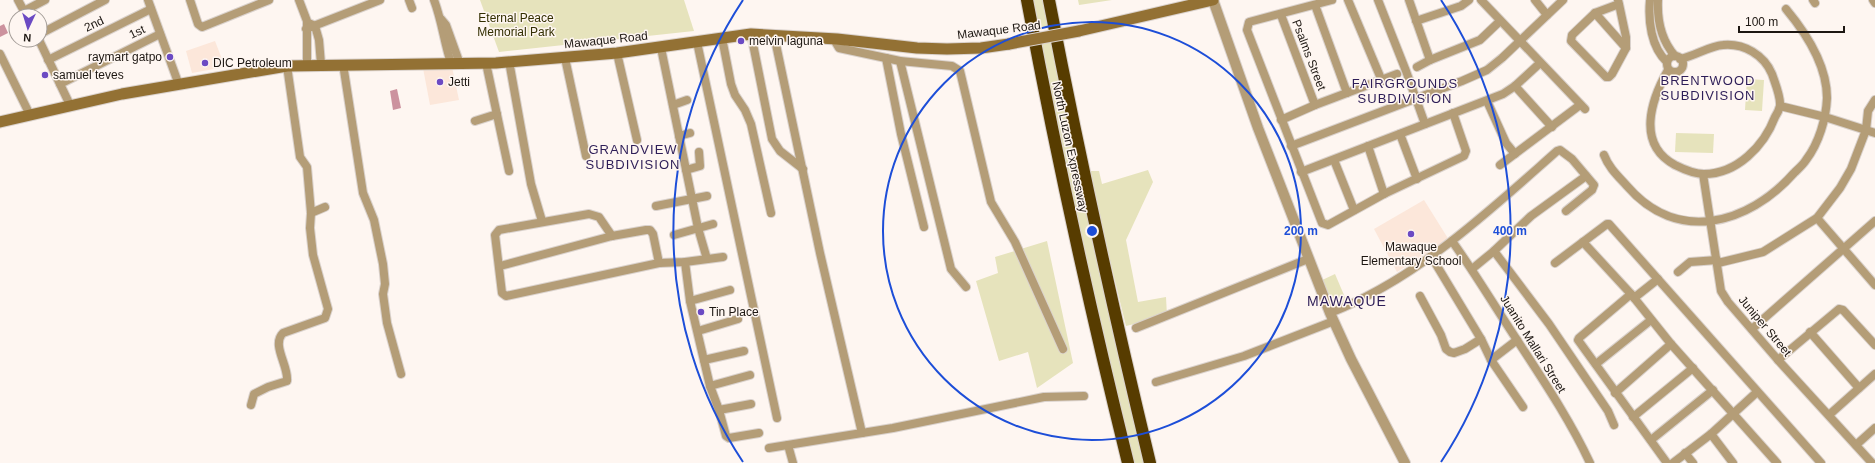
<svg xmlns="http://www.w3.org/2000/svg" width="1875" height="463" viewBox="0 0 1875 463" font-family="Helvetica,sans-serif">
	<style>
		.built { fill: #fce7da }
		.green { fill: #e6e3bc }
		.water { fill: #cc929e }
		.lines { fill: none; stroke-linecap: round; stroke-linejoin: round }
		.minor-casing { stroke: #dad2cd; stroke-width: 10 }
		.tertiary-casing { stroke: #dad2cd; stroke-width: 12 }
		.secondary-casing { stroke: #dad2cd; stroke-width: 13 }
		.motorway-casing { stroke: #dad2cd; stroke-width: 14 }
		.minor { stroke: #b49d77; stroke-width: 8 }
		.tertiary { stroke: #b49d77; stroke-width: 10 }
		.secondary { stroke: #937134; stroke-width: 11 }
		.motorway { stroke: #573c00; stroke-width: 12 }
		.secondary-bridge-casing { stroke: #dad2cd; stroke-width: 13; stroke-linecap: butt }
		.secondary-bridge { stroke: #937134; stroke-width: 11 }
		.ring { fill: none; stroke: #1d4ed8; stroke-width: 2 }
		.poi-dot { fill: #6b4ac3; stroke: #fef6f1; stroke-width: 1.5 }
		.labels { text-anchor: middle; stroke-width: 3; stroke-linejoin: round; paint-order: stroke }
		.park-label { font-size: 12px; fill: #332f02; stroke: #fef6f1 }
		.street-label { font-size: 12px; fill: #1d1712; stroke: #fef6f1 }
		.poi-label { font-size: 12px; fill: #1d1712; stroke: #fef6f1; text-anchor: start }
		.neighbourhood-label { font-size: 13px; letter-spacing: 1px; fill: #2d1d57; stroke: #fef6f1 }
		.quarter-label { font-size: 14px; letter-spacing: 1px; fill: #2d1d57; stroke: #fef6f1 }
		.centre { fill: #1d4ed8; stroke: #fef6f1; stroke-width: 2 }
		.ring-label { font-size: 12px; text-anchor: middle; font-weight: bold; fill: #1d4ed8; stroke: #fef6f1; stroke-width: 3; stroke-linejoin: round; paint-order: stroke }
	</style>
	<rect width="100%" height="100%" fill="#fef6f1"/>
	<!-- built -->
	<g class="built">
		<path d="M215,41l10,26 -33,6 -6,-22z"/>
		<path d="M452,67l7,33 -29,5 -7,-37z"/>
		<path d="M1424,200l25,40 -52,32 -23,-43z"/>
	</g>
	<!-- green -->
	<g class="green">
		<path d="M480,0h204l10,31 -195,21z"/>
		<path d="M1032,0h15l5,27 -15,2z"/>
		<path d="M1078,0h34l-33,5z"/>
		<path d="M1053,37l92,426h-13l-29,-123 -64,-301z"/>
		<path d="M1747,79l17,1 -2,31 -17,-1z"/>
		<path d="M1676,133l38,1 -1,19 -38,-1z"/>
		<path d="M1148,170l5,12 -27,58 12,62 28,-5 1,19 -41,10 -38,-155h11l3,13z"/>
		<path d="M1047,241l26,122 -36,25 -9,-36 -29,9 -23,-80 22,-8 -3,-16z"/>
		<path d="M1335,274l12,28 -16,7 -13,-27z"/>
	</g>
	<!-- water -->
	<g class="water">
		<path d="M4,24l4,9 -8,4v-11z"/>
		<path d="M397,89l4,19 -8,2 -3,-19z"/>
	</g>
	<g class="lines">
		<!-- minor casing -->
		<g class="minor-casing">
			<g id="minor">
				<path d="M18,0l8,15"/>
				<path d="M148,0l31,85"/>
				<path d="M190,0l8,24 4,3 67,-27"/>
				<path d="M299,0l8,21v44"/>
				<path d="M409,0l3,8"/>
				<path d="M434,0c8,21 10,42 17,63"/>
				<path d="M1332,0l-83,22 -2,8 75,193 6,2 56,-31 80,-38 2,-5 -13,-38"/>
				<path d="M1348,0l34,81"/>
				<path d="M1378,0l28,71 19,53"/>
				<path d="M1409,0l21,60 50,-20 20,-19"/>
				<path d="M1481,0l104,109"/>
				<path d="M1535,0l12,15"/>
				<path d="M1618,0l1,4 7,33v11l-14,26 -3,3h-3l-35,-36 1,-6 23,-22 24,-9"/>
				<path d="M1650,0c-2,21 1,47 17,62"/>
				<path d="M1658,0c-1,21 3,40 17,56"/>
				<path d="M1813,0l2,3"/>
				<path d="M1873,0l2,3"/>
				<path d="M1315,5l32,88"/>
				<path d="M24,11l21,-11"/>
				<path d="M1595,13l31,35"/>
				<path d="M1281,15l34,90"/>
				<path d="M441,19l5,6 14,39"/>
				<path d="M1416,21l45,-15 8,-6"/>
				<path d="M311,24l4,2 4,14 2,24"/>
				<path d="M306,29l74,-29"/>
				<path d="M40,34l65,-34"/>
				<path d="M751,34l21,105 8,12 23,18"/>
				<path d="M774,35l46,218 42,180"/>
				<path d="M722,38l9,46 4,11 10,15 6,14 20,89"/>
				<path d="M837,39l-1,4 3,5 61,13 52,5 8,5 31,131 24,40 48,107"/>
				<path d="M39,40l31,65"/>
				<path d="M697,42l80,376"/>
				<path d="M661,48l37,180 9,31"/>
				<path d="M617,53l20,87"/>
				<path d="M0,54l30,61"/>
				<circle cx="1675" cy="64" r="8"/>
				<path d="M565,58l21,98"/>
				<path d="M886,58l15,76 23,93"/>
				<path d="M48,60l103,-51"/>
				<path d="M509,61l22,123 11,37"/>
				<path d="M900,61l51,208 15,18"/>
				<path d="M486,63l23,108"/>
				<path d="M343,64l20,129 11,27 9,44 2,20 -2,10 4,29 14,51"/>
				<path d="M1417,67l13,-7"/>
				<path d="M1668,70c-17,30 -32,74 7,95 8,4 20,9 29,9 33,0 60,-28 71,-57 2,-3 4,-7 5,-11 1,-9 -5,-23 -8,-32 -8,-19 -28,-31 -49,-29 -14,1 -28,11 -43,14"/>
				<path d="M60,84l100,-50"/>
				<path d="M1515,86l37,41"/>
				<path d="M1487,101l19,42 9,11"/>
				<path d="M673,105l14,-5"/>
				<path d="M1780,106l45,11 50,16"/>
				<path d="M1281,120l34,-15 82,-31"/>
				<path d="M475,121l22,-7"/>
				<path d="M1400,134l17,45"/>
				<path d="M679,136l11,-3"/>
				<path d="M1291,146l171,-65 25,-11 15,-12 61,-58"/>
				<path d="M1368,146l16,48"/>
				<path d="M1604,155c5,13 14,21 23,31 50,58 121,39 167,-13 4,-4 9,-8 12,-13 13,-17 20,-41 21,-62 0,-33 -21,-65 -41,-89"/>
				<path d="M1334,160l20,50"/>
				<path d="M1500,165l80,-60"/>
				<path d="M686,170l14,-4 -1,-14"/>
				<path d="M1301,172l202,-78 12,-8 25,-23"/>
				<path d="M1703,174l18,117 7,11 50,58 94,103"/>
				<path d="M656,206l51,-10"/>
				<path d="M311,213l14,-6"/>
				<path d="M1817,218l58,67"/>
				<path d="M674,235l39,-11"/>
				<path d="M612,236l-13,-19 -10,-3 -90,16 -4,5 7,58 4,3 153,-33 26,-1 38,-5"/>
				<path d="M1452,241c23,32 43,66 65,99 26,40 53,80 73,123"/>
				<path d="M1583,242l48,52 40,50 106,119"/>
				<path d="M1494,251l37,-35 55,-40"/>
				<path d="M1431,256l50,83 10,21 32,47"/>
				<path d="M685,262l5,39 20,85 9,24 7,26 3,2 30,-5"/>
				<path d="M1555,263l52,-39h2l212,239"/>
				<path d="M1718,263l45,-11 54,-34 23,-30 11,-19 15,-39 2,-19 7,-11"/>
				<path d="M500,266l112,-30 34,-6h4l3,4 6,29"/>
				<path d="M1472,269l22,-18 55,73 59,87 6,14"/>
				<path d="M1678,272l12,-10 27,-2"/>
				<path d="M1631,294l-52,44 -1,2 89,123"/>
				<path d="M1420,296l21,39 5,14 4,3 4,1 11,-4 16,-10"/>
				<path d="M1634,298l24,-19"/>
				<path d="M690,301l40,-11"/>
				<path d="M1330,313c87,-34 158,-101 227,-162l3,-1 12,9 22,26 -2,5 -26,21"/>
				<path d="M1136,328l172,-69"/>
				<path d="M1752,329l123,-108"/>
				<path d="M698,331l40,-12"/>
				<path d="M1810,332l49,56"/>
				<path d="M704,360l40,-9"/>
				<path d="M1491,360l26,-20"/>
				<path d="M1778,360l61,-51 4,1 32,35"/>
				<path d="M1596,364l55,-44"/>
				<path d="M1156,382l88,-26 90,-35"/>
				<path d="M710,386l40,-11"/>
				<path d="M1615,393l56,-49"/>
				<path d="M251,405l3,-11 14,-7 19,-6c2,-15 -16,-36 -4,-48l42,-15 3,-9 -15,-54 -3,-27 1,-15 -4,-46 -7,-10 -13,-91"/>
				<path d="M719,410l32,-6"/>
				<path d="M1829,415l46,-41"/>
				<path d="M1633,417l60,-49"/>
				<path d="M1711,434l22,29"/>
				<path d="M1651,440l62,-50"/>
				<path d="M788,445l5,18"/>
				<path d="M1856,445l19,-17"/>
				<path d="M769,448l124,-20 151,-31 40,-1"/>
				<path d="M1685,453l8,10"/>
				<path d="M1673,463l38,-29 46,-42"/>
			</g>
		</g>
		<!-- tertiary casing -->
		<g class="tertiary-casing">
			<path id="tertiary" d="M1213,0l45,128 72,185 21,46 54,104"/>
		</g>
		<!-- secondary casing -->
		<g class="secondary-casing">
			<g id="secondary">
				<path d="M1079,31l134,-31"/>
				<path d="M0,122l122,-28 165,-28 209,-3 121,-10 134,-19 86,5 80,9 30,1 34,-1 28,-4"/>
			</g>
		</g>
		<!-- motorway casing -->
		<g class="motorway-casing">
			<g id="motorway">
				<path d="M1027,0c29,155 63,309 101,463"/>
				<path d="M1049,0c30,155 64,309 101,463"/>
			</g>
		</g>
		<!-- minor -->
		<use href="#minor" class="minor"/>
		<!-- tertiary -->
		<use href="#tertiary" class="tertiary"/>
		<!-- secondary -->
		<use href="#secondary" class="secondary"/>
		<!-- motorway -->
		<use href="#motorway" class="motorway"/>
		<!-- secondary-bridge casing -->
		<g class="secondary-bridge-casing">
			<path id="secondary-bridge" d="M1009,44l70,-13"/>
		</g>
		<!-- secondary-bridge -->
		<use href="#secondary-bridge" class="secondary-bridge"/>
	</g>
	<!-- distance rings -->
	<g class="ring">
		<circle cx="1092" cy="231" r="209"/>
		<path d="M743 462A418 418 0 0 1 743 0M1441 0A418 418 0 0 1 1441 462"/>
	</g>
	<!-- markers -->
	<g class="poi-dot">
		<circle cx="741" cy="41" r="4"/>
		<circle cx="170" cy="57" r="4"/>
		<circle cx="205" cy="63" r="4"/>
		<circle cx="45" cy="75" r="4"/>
		<circle cx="440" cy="82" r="4"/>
		<circle cx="1411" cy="234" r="4"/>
		<circle cx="701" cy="312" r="4"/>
	</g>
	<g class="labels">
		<!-- park labels -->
		<g class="park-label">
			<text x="516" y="22">Eternal Peace<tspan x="516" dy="14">Memorial Park</tspan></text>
		</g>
		<!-- street labels -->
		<g class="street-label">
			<text transform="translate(94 24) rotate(-26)" y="4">2nd</text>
			<text transform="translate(999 30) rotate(-7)" y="4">Mawaque Road</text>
			<text transform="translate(137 32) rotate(-26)" y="4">1st</text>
			<text transform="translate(606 40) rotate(-6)" y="4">Mawaque Road</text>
			<text transform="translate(1309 55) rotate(69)" y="4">Psalms Street</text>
			<text transform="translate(1070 147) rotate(78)" y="4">North Luzon Expressway</text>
			<text transform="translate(1765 326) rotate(50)" y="4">Juniper Street</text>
			<text transform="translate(1533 344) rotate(58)" y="4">Juanito Mallari Street</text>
		</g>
		<!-- poi labels -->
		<g class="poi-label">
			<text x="749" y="45">melvin laguna</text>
			<text x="162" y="61" text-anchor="end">raymart gatpo</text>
			<text x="213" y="67">DIC Petroleum</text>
			<text x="53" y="79">samuel teves</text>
			<text x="448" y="86">Jetti</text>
			<text x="1411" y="251" text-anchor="middle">Mawaque<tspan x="1411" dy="14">Elementary School</tspan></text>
			<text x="709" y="316">Tin Place</text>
		</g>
		<!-- neighbourhood labels -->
		<g class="neighbourhood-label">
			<text x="1708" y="85">BRENTWOOD<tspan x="1708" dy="15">SUBDIVISION</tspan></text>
			<text x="1405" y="88">FAIRGROUNDS<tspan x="1405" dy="15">SUBDIVISION</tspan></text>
			<text x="633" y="154">GRANDVIEW<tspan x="633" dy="15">SUBDIVISION</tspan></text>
		</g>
		<!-- quarter labels -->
		<g class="quarter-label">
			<text x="1347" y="306">MAWAQUE</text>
		</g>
	</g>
	<circle cx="1092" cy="231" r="6" class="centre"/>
	<g class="ring-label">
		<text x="1301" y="235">200 m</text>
		<text x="1510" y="235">400 m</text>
	</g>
	<!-- north arrow -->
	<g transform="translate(28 28) rotate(184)"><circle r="19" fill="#fef6f1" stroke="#a49d98"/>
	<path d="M0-3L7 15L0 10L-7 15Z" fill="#6b4ac3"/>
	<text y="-6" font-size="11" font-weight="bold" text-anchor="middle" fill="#1d1712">N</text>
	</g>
	<!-- scale -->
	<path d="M1739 26v6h105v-6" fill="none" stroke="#1d1712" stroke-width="2"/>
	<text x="1745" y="26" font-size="12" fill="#1d1712" stroke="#fef6f1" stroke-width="3" paint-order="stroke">100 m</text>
</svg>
